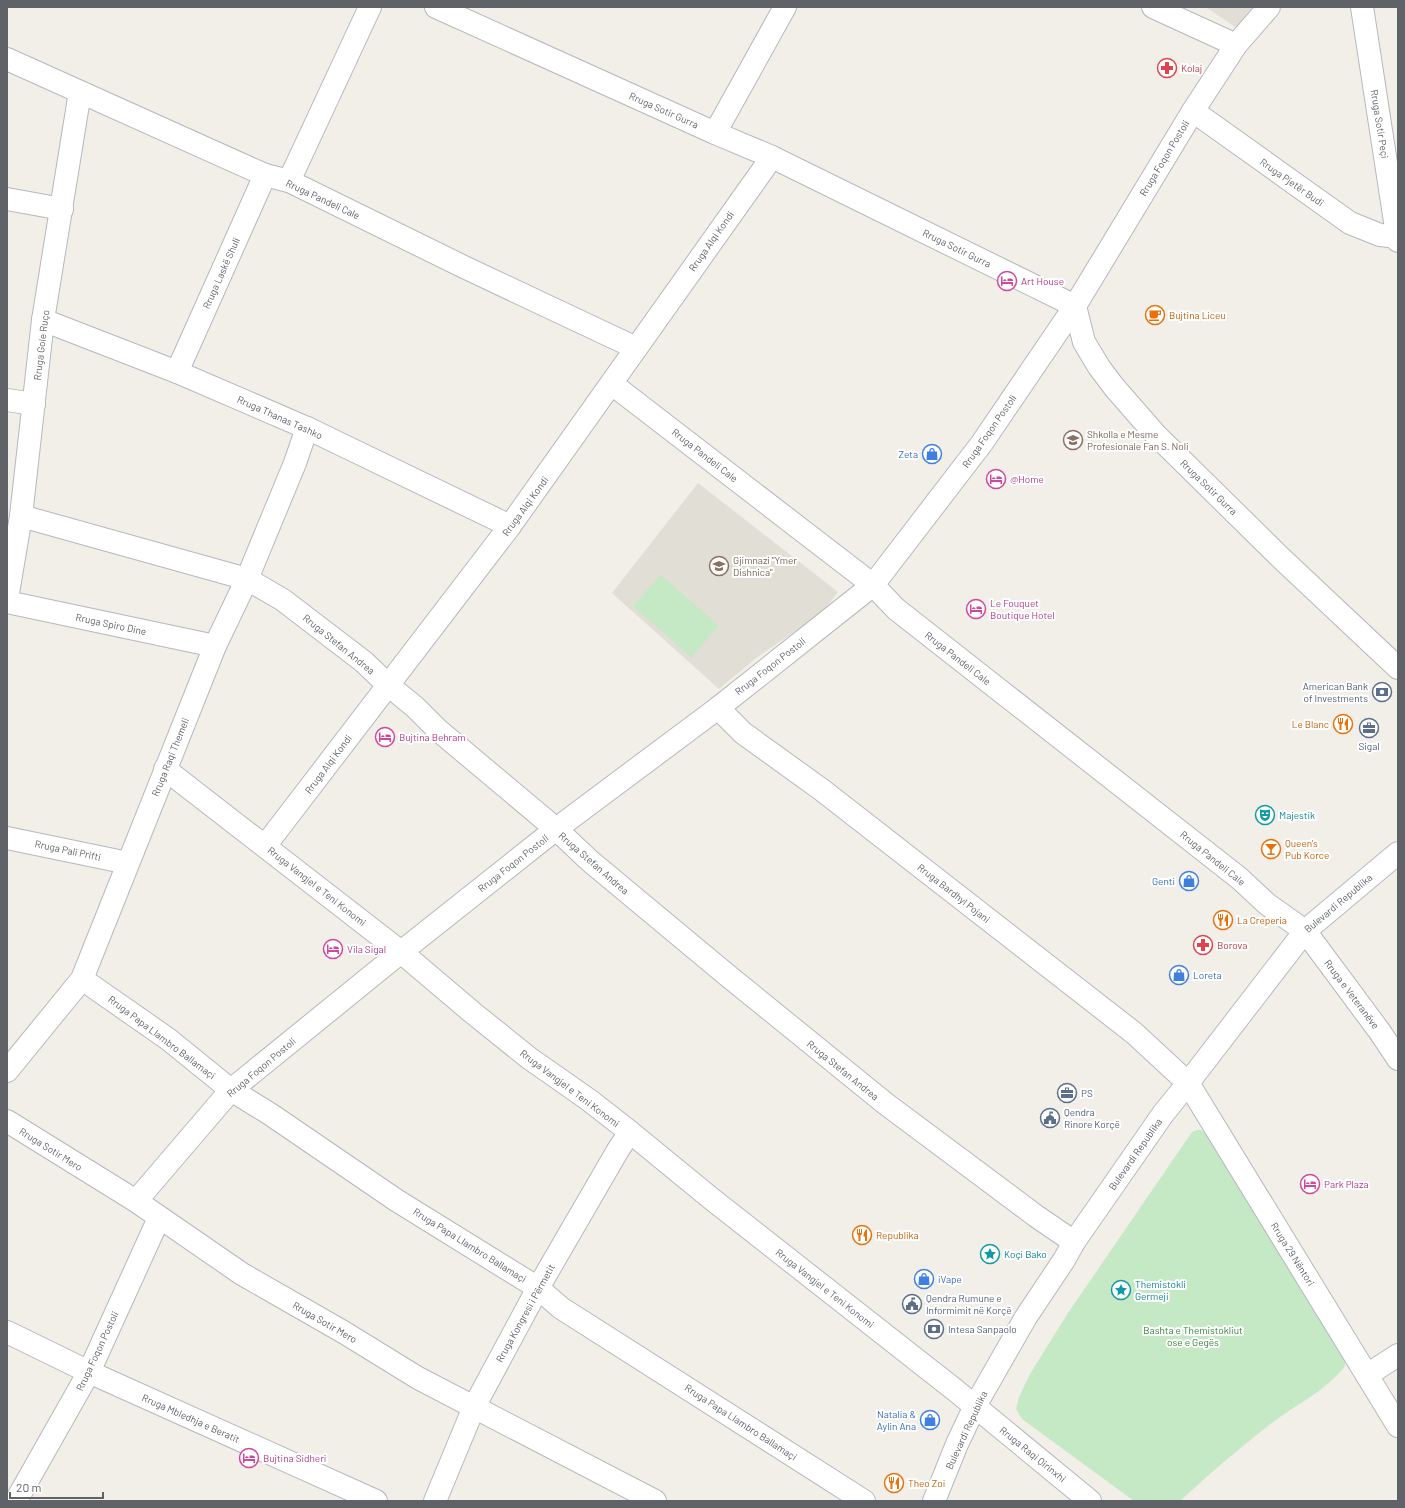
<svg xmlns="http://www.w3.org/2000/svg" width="1405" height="1508" viewBox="0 0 1405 1508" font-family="Barlow,sans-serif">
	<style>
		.education { fill: #e1ded6 }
		.green { fill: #c5e8c5 }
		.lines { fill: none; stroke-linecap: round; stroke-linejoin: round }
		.street-casing { stroke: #b5b8bc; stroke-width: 24 }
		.secondary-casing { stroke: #b6babf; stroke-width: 24 }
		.street { stroke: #fff; stroke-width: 22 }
		.secondary { stroke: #fff; stroke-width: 22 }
		.labels { text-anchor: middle; stroke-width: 4; stroke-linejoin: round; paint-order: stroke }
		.health-label { font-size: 10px; fill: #be3a42; stroke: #fff; text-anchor: start }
		.street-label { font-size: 10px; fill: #5f6368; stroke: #fff }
		.hotel-label { font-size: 10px; fill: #b23c85; stroke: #fff; text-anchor: start }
		.food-label { font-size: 10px; fill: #c56008; stroke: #fff; text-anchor: start }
		.education-label { font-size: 10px; fill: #785e54; stroke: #fff; text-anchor: start }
		.shop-label { font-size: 10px; fill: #366cbe; stroke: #fff; text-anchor: end }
		.service-label { font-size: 10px; fill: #4e5e75; stroke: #fff; text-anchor: start }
		.culture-label { font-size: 10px; fill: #0d838f; stroke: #fff; text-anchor: start }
		.park-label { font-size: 10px; fill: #348238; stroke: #fff }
	</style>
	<rect width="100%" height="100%" fill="#f1efe8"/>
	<!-- education -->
	<g class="education">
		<path d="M1206,7h47l-15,22z"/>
		<path d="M698,483l140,109 -16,21 -62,42 -41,34 -107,-96z"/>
	</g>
	<!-- green -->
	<g class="green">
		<path d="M661,575l58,51 -28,31 -58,-51z"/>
		<path d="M1197,1130h4l6,5 137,221 1,10c-18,24 -48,38 -72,56 -32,25 -63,51 -93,79h-46l-112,-82 -6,-10 3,-12 11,-23 38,-61 124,-181z"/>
	</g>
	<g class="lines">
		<!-- street casing -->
		<g class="street-casing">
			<g id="street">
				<path d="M436,7l279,126 57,24 303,149 9,36 15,25 15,20 41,47 126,124 117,110"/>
				<path d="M1153,7l83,38"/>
				<path d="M1362,7l36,234"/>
				<path d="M7,59l258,116 24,6 175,86 172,81"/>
				<path d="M1193,111l157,112 30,12 18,2"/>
				<path d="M715,133l70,-126"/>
				<path d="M289,181l81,-174"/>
				<path d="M7,199l55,10"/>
				<path d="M43,320l134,52 130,56 203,98"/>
				<path d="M177,372l88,-197"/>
				<path d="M612,384l261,201 23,24 343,269 28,26 38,27 75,101 18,27"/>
				<path d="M7,400l27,4"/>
				<path d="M21,516l226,63 36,21 81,62 24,23 27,22 23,23 118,99 34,32 137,114 159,129 150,112 38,26"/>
				<path d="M7,599l14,-83 22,-196 37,-228"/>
				<path d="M7,602l208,44"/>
				<path d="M718,708l25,25 79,57 312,243 54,50 210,343"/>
				<path d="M165,769l236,183 72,61 56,45 60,42 41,32 83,68 242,190 135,111"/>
				<path d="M7,838l121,25"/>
				<path d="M265,846l245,-320 262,-369"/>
				<path d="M82,979l86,60 63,51 39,24 126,86 142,88 23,20 303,193"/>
				<path d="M7,1071l75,-92 133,-333 32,-67 48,-116 12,-35"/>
				<path d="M7,1121l129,80 106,73 103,59 73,45 237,123"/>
				<path d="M136,1201l95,-111 170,-138 155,-123 162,-121 155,-123 109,-142 93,-137 118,-195 43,-66 33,-38"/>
				<path d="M7,1332l82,40 287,129"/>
				<path d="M1367,1375l31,-20"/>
				<path d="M16,1501l73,-129 70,-154"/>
				<path d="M435,1501l39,-94 64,-119 80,-138 12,-18"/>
			</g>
		</g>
		<!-- secondary casing -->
		<g class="secondary-casing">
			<path id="secondary" d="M934,1501l23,-57 18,-38 51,-89 38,-57 10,-18 89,-128 25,-31 117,-152 93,-78"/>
		</g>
		<!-- street -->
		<use href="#street" class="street"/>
		<!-- secondary -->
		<use href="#secondary" class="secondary"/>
	</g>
	<!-- icons -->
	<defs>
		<g id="pharmacy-ring" transform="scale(1)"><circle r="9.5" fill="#fff" stroke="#e0444e" stroke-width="1.5"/><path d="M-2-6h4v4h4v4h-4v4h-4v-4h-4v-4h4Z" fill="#e0444e"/></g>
		<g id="hotel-ring" transform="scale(1)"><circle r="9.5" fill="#fff" stroke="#d1479c" stroke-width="1.5"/><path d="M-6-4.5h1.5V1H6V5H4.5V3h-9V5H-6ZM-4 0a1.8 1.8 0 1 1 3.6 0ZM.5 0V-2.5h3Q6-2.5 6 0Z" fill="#d1479c"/></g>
		<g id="cafe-ring" transform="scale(1)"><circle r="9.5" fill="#fff" stroke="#e8710a" stroke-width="1.5"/><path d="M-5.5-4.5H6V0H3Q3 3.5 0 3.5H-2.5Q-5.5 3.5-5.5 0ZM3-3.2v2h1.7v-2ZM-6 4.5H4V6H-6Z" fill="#e8710a"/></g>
		<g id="school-ring" transform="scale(1)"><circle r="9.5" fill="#fff" stroke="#8d6e63" stroke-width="1.5"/><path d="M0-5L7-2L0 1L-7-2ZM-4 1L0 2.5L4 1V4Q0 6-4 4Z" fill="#8d6e63"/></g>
		<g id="shop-ring" transform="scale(1)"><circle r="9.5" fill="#fff" stroke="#3f7fe0" stroke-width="1.5"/><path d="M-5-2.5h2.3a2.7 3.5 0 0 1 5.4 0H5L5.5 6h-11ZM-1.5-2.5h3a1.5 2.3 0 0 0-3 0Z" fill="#3f7fe0"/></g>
		<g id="bank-ring" transform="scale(1)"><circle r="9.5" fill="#fff" stroke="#5c6f8a" stroke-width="1.5"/><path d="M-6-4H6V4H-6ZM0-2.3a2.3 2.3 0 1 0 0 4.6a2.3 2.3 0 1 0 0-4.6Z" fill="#5c6f8a"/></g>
		<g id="restaurant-ring" transform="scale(1)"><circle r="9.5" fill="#fff" stroke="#e8710a" stroke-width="1.5"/><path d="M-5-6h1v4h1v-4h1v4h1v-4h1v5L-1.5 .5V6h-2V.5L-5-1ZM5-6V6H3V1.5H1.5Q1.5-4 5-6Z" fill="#e8710a"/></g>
		<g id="office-ring" transform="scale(1)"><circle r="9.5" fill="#fff" stroke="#5c6f8a" stroke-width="1.5"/><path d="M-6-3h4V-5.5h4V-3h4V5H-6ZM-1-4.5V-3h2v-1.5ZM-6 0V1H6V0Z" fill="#5c6f8a"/></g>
		<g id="theatre-ring" transform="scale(1)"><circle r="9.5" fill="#fff" stroke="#0f9aa8" stroke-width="1.5"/><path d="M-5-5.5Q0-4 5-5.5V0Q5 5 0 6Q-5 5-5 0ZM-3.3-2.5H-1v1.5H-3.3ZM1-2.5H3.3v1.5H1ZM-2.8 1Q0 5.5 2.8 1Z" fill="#0f9aa8"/></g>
		<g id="bar-ring" transform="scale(1)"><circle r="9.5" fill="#fff" stroke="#e8710a" stroke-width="1.5"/><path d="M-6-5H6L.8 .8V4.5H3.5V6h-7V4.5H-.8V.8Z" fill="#e8710a"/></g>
		<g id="civic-ring" transform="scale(1)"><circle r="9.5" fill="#fff" stroke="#5c6f8a" stroke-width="1.5"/><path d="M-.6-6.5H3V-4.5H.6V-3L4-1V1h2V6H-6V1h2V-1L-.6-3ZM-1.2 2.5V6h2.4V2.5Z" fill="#5c6f8a"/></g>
		<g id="sight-ring" transform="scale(1)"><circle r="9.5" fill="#fff" stroke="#0f9aa8" stroke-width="1.5"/><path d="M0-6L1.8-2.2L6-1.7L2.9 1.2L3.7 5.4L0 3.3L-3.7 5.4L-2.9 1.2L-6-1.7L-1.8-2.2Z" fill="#0f9aa8"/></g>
	</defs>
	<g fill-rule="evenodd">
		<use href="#pharmacy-ring" x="1167" y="68"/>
		<use href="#hotel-ring" x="1007" y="281"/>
		<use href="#cafe-ring" x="1155" y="315"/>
		<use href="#school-ring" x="1073" y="440"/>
		<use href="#shop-ring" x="932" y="454"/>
		<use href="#hotel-ring" x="996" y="479"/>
		<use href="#school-ring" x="719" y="566"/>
		<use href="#hotel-ring" x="976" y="609"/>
		<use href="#bank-ring" x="1382" y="692"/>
		<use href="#restaurant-ring" x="1343" y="724"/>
		<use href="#office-ring" x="1369" y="728"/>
		<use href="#hotel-ring" x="385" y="737"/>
		<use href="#theatre-ring" x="1265" y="815"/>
		<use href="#bar-ring" x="1271" y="849"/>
		<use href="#shop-ring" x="1189" y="881"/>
		<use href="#restaurant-ring" x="1223" y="920"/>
		<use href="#pharmacy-ring" x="1203" y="945"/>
		<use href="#hotel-ring" x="333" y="949"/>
		<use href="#shop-ring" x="1179" y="975"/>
		<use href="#office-ring" x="1067" y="1093"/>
		<use href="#civic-ring" x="1050" y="1118"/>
		<use href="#hotel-ring" x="1310" y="1184"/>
		<use href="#restaurant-ring" x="862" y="1235"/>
		<use href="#sight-ring" x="990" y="1254"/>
		<use href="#shop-ring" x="924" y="1279"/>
		<use href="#sight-ring" x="1121" y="1290"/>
		<use href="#civic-ring" x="912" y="1304"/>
		<use href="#bank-ring" x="934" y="1329"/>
		<use href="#shop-ring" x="930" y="1420"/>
		<use href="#hotel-ring" x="249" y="1458"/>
		<use href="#restaurant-ring" x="894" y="1483"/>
	</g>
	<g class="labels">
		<!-- health labels -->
		<g class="health-label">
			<text x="1181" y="72">Kolaj</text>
			<text x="1217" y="949">Borova</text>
		</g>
		<!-- street labels -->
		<g class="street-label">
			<text transform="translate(664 110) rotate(24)" y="4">Rruga Sotir Gurra</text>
			<text transform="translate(1380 124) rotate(81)" y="4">Rruga Sotir Peçi</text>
			<text transform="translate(1164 158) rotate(-59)" y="4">Rruga Foqon Postoli</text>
			<text transform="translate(1292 182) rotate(35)" y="4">Rruga Pjetër Budi</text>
			<text transform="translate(323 199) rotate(25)" y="4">Rruga Pandeli Cale</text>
			<text transform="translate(711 241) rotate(-55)" y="4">Rruga Alqi Kondi</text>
			<text transform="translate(957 248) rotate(26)" y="4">Rruga Sotir Gurra</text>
			<text transform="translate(221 273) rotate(-66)" y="4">Rruga Laskë Shuli</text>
			<text transform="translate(41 345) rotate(-83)" y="4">Rruga Gole Ruço</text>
			<text transform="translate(280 417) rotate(24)" y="4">Rruga Thanas Tashko</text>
			<text transform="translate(989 431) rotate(-55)" y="4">Rruga Foqon Postoli</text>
			<text transform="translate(705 455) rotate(38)" y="4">Rruga Pandeli Cale</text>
			<text transform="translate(1209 487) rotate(44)" y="4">Rruga Sotir Gurra</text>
			<text transform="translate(525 506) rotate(-54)" y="4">Rruga Alqi Kondi</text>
			<text transform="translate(111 624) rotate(12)" y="4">Rruga Spiro Dine</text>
			<text transform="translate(339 644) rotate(39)" y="4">Rruga Stefan Andrea</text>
			<text transform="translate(958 658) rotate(38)" y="4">Rruga Pandeli Cale</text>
			<text transform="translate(770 666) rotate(-38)" y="4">Rruga Foqon Postoli</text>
			<text transform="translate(170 757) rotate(-68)" y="4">Rruga Raqi Themeli</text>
			<text transform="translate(328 764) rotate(-53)" y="4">Rruga Alqi Kondi</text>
			<text transform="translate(68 850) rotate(12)" y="4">Rruga Pali Prifti</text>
			<text transform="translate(1213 858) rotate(39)" y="4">Rruga Pandeli Cale</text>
			<text transform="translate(513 863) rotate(-38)" y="4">Rruga Foqon Postoli</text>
			<text transform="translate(594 863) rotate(41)" y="4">Rruga Stefan Andrea</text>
			<text transform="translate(317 886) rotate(38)" y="4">Rruga Vangjel e Teni Konomi</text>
			<text transform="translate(954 893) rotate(38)" y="4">Rruga Bardhyl Pojani</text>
			<text transform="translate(1338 903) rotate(-40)" y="4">Bulevardi Republika</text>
			<text transform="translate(1352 994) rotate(53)" y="4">Rruga e Veteranëve</text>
			<text transform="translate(162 1037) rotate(37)" y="4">Rruga Papa Llambro Ballamaçi</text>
			<text transform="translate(261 1067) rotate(-40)" y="4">Rruga Foqon Postoli</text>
			<text transform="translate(843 1070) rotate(39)" y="4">Rruga Stefan Andrea</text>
			<text transform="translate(570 1088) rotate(37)" y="4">Rruga Vangjel e Teni Konomi</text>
			<text transform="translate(51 1149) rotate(32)" y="4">Rruga Sotir Mero</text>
			<text transform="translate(1135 1154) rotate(-55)" y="4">Bulevardi Republika</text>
			<text transform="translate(470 1245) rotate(32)" y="4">Rruga Papa Llambro Ballamaçi</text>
			<text transform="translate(1293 1254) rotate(58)" y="4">Rruga 29 Nëntori</text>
			<text transform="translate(825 1288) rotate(38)" y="4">Rruga Vangjel e Teni Konomi</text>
			<text transform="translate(525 1313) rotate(-61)" y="4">Rruga Kongresi i Përmetit</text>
			<text transform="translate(325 1322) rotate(30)" y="4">Rruga Sotir Mero</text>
			<text transform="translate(97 1351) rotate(-65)" y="4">Rruga Foqon Postoli</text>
			<text transform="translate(191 1418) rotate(24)" y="4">Rruga Mbledhja e Beratit</text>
			<text transform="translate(741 1422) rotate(33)" y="4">Rruga Papa Llambro Ballamaçi</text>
			<text transform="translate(966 1430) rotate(-65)" y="4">Bulevardi Republika</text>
			<text transform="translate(1033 1454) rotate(39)" y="4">Rruga Raqi Qirinxhi</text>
		</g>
		<!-- hotel labels -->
		<g class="hotel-label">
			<text x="1021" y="285">Art House</text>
			<text x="1010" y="483">@Home</text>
			<text x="990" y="607">Le Fouquet<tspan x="990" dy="12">Boutique Hotel</tspan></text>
			<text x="399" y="741">Bujtina Behram</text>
			<text x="347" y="953">Vila Sigal</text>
			<text x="1324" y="1188">Park Plaza</text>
			<text x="263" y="1462">Bujtina Sidheri</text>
		</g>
		<!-- food labels -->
		<g class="food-label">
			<text x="1169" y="319">Bujtina Liceu</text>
			<text x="1329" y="728" text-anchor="end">Le Blanc</text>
			<text x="1285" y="847">Queen's<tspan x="1285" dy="12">Pub Korce</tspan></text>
			<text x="1237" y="924">La Creperia</text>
			<text x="876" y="1239">Republika</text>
			<text x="908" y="1487">Theo Zoi</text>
		</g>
		<!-- education labels -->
		<g class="education-label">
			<text x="1087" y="438">Shkolla e Mesme<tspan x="1087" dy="12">Profesionale Fan S. Noli</tspan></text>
			<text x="733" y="564">Gjimnazi "Ymer<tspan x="733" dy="12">Dishnica"</tspan></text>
		</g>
		<!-- shop labels -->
		<g class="shop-label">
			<text x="918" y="458">Zeta</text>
			<text x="1175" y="885">Genti</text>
			<text x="1193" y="979" text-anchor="start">Loreta</text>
			<text x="938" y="1283" text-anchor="start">iVape</text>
			<text x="916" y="1418">Natalia &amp;<tspan x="916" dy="12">Aylin Ana</tspan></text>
		</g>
		<!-- service labels -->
		<g class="service-label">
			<text x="1368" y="690" text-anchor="end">American Bank<tspan x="1368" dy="12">of Investments</tspan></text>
			<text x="1369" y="750" text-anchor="middle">Sigal</text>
			<text x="1081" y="1097">PS</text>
			<text x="1064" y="1116">Qendra<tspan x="1064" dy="12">Rinore Korçë</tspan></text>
			<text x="926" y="1302">Qendra Rumune e<tspan x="926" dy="12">Informimit në Korçë</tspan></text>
			<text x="948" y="1333">Intesa Sanpaolo</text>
		</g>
		<!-- culture labels -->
		<g class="culture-label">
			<text x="1279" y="819">Majestik</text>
			<text x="1004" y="1258">Koçi Bako</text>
			<text x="1135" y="1288">Themistokli<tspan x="1135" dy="12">Germeji</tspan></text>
		</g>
		<!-- park labels -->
		<g class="park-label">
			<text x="1193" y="1334">Bashta e Themistokliut<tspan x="1193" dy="12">ose e Gegës</tspan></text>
		</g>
	</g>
	<!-- border -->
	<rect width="1405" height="1508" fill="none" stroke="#5f6368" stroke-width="16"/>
	<!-- scale -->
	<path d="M10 1492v6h93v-6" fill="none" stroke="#5f6368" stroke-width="2"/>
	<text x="16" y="1492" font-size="12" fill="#5f6368" stroke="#ffffff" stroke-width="3" paint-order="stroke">20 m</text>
</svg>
